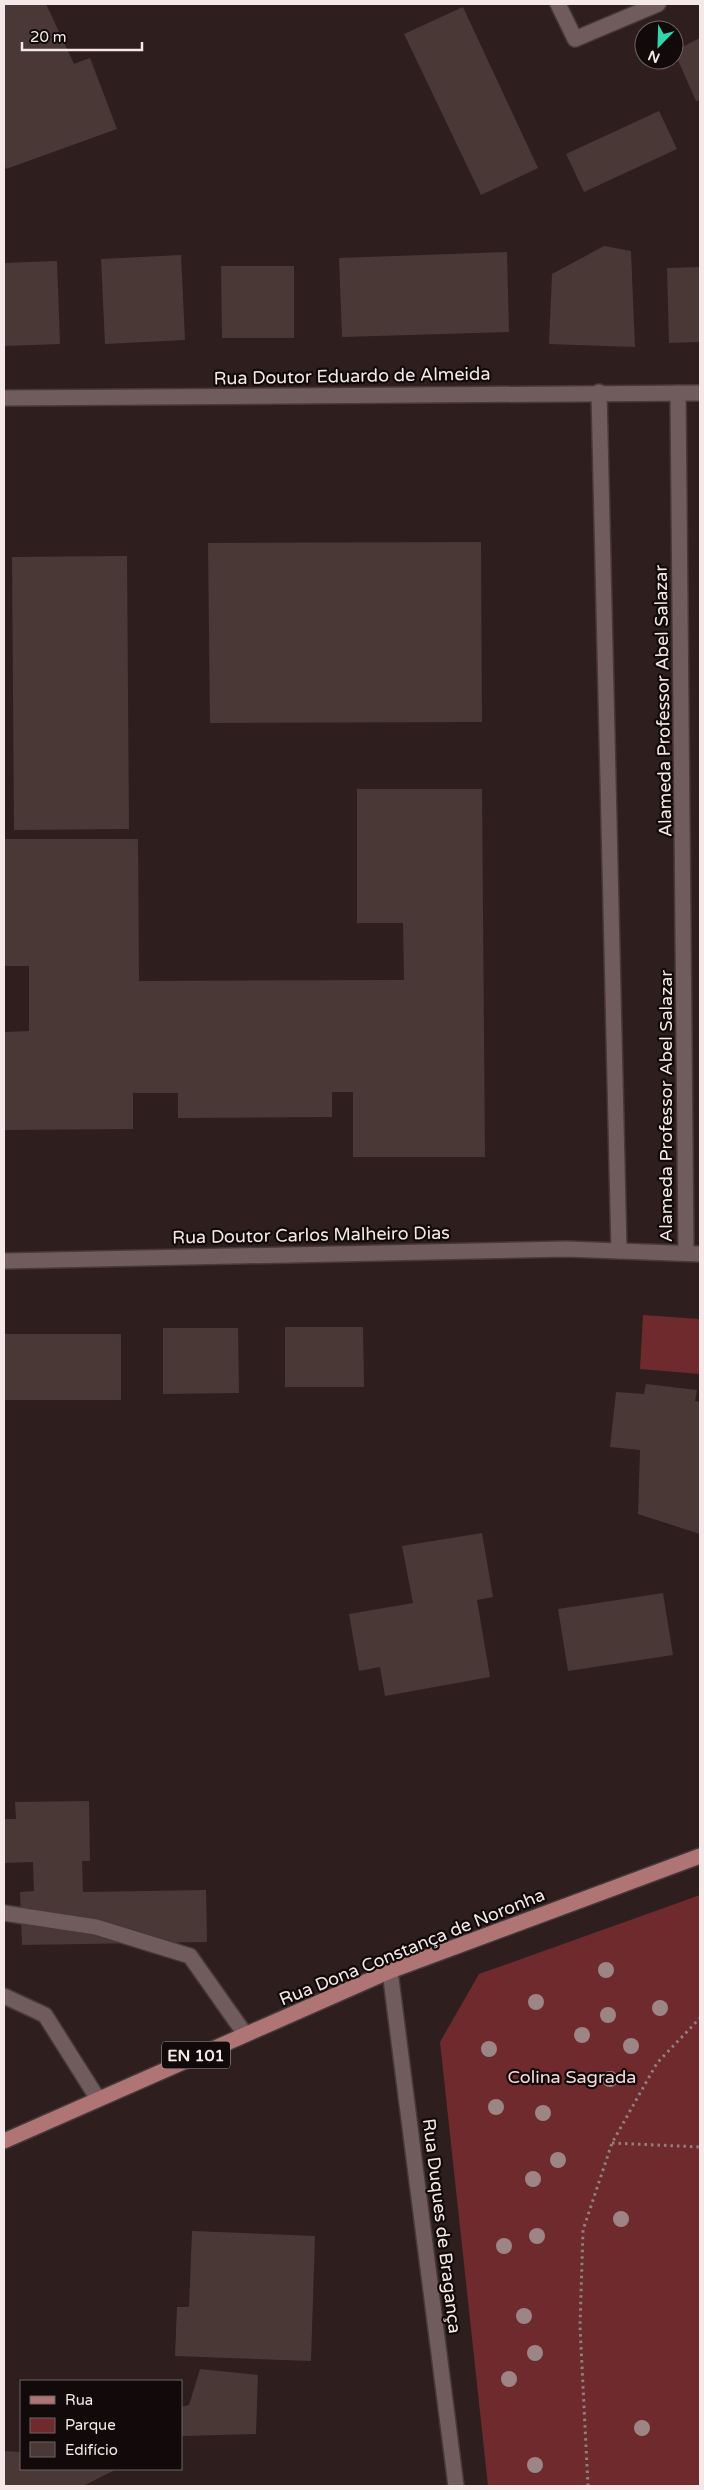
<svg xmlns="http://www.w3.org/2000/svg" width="704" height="2490" viewBox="0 0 704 2490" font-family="'Varela Round',sans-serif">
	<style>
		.green { fill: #6f2a2e }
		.building { fill: #4a3837 }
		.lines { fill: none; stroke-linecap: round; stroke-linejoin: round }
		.service-casing { stroke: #473939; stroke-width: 18 }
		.minor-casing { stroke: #473939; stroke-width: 18 }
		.primary-casing { stroke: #473939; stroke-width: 18 }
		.path { stroke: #8f8080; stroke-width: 3; stroke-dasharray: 2.5 4; stroke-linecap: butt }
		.service { stroke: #705c5c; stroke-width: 15 }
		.minor { stroke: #705c5c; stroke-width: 15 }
		.primary { stroke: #af7575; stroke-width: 15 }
		.tree { fill: #9c8584 }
		.labels { text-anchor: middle; stroke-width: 4.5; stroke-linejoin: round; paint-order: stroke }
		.shield { fill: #120a0a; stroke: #b0a5a5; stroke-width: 1 }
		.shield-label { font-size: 16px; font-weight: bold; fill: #f4e8e8 }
		.street-label { font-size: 18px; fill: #f4e8e8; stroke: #120a0a }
		.park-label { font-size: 18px; fill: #f6d9d8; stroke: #120a0a }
	</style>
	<rect width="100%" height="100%" fill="#2f1e1e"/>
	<!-- green -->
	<g class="green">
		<path d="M643,1315l57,4v55l-60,-5z"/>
		<path d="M700,1895v591h-212l-48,-444 39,-68z"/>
	</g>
	<!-- building -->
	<g class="building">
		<path d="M4,4h42l28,60 16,-6 27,71 -111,40 -2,-6z"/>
		<path d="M463,7l75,161 -57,27 -77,-161z"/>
		<path d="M700,38v62l-4,1 -22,-50z"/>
		<path d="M659,111l18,38 -93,43 -18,-38z"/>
		<path d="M604,246l27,5 4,96 -86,-3 3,-70z"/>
		<path d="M507,252l2,80 -167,5 -3,-79z"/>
		<path d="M181,255l4,85 -80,4 -4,-85z"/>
		<path d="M57,261l3,83 -56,2v-83z"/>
		<path d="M221,266h73v72h-72z"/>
		<path d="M700,267v75l-31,1 -2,-75z"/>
		<path d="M481,542l1,180 -272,1 -2,-180z"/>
		<path d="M127,556l2,273 -115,1 -2,-273z"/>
		<path d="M357,789h125l3,368h-132v-65h-21v25l-154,1v-25h-45v36l-129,1v-98l25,-1v-65h-25v-127h134l1,142 265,-1 -1,-57h-46z"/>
		<path d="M285,1327h78l1,60h-79z"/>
		<path d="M163,1328h75l1,65 -76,1z"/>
		<rect x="4" y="1334" width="117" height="66"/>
		<path d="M646,1384l51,6 -2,11 5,1v132l-62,-20 2,-64 -30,-3 6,-55 28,2z"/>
		<path d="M482,1533l11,64 -16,3 13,77 -105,19 -5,-29 -21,4 -10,-57 64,-11 -11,-57z"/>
		<path d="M663,1593l10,62 -105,16 -10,-62z"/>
		<path d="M89,1801l1,60h-8l1,31 123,-2 1,52 -185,3 -2,-53 14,-1 -1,-29 -29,1v-44h12l-1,-17z"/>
		<path d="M192,2231l123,5 -4,125 -136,-5 2,-49h12z"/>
		<path d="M200,2369l58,6 -2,59 -75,2v-29l8,-2z"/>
		<path d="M4,2451l17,1v17h96l-34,17h-79z"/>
	</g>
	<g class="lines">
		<!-- service casing -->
		<g class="service-casing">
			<path id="service" d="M4,1913l92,14 94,29 55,78"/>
		</g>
		<!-- minor casing -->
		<g class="minor-casing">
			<g id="minor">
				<path d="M558,4l17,35 83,-35"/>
				<path d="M599,392l20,859"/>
				<path d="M678,393l8,860"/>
				<path d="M4,398l696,-5"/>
				<path d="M4,1261l562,-12 134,5"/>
				<path d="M390,1971l66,515"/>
				<path d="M4,1996l41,19 53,84"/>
			</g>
		</g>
		<!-- primary casing -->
		<g class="primary-casing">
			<path id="primary" d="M4,2141l386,-170 310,-115"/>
		</g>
		<!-- path -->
		<g class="path">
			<path d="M612,2143l88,4"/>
			<path d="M588,2486l-8,-160 3,-96 29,-87 45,-80 43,-45"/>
		</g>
		<!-- service -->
		<use href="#service" class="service"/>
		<!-- minor -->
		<use href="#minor" class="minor"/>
		<!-- primary -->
		<use href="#primary" class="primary"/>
	</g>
	<!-- trees -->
	<g class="tree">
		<circle cx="606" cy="1970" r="8"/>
		<circle cx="536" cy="2002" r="8"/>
		<circle cx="660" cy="2008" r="8"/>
		<circle cx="608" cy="2015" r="8"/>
		<circle cx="582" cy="2035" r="8"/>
		<circle cx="631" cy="2046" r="8"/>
		<circle cx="489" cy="2049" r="8"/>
		<circle cx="610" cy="2079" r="8"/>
		<circle cx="496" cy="2107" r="8"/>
		<circle cx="543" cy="2113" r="8"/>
		<circle cx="558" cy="2160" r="8"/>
		<circle cx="533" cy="2179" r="8"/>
		<circle cx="621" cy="2219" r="8"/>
		<circle cx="537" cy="2236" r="8"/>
		<circle cx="504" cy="2246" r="8"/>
		<circle cx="524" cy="2316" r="8"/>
		<circle cx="535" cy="2353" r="8"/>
		<circle cx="509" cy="2379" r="8"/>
		<circle cx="642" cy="2428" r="8"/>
		<circle cx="535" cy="2465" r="8"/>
	</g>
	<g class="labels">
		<!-- shield labels -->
		<rect class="shield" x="162" y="2041.5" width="68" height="27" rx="4"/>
		<g class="shield-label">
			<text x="196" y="2061">EN 101</text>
		</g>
		<!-- street labels -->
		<g class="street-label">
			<text transform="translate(352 376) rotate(-1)" y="6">Rua Doutor Eduardo de Almeida</text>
			<text transform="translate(663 701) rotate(-91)" y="6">Alameda Professor Abel Salazar</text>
			<text transform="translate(666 1106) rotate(-90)" y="6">Alameda Professor Abel Salazar</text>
			<text transform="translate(311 1235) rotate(-1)" y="6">Rua Doutor Carlos Malheiro Dias</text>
			<text transform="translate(412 1947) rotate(-22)" y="6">Rua Dona Constança de Noronha</text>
			<text transform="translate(442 2226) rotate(83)" y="6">Rua Duques de Bragança</text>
		</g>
		<!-- park labels -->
		<g class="park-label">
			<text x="572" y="2083">Colina Sagrada</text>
		</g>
	</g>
	<!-- border -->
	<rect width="704" height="2490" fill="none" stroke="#f4e8e8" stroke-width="10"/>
	<!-- legend -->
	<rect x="20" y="2380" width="162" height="90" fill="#120a0a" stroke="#6c6363"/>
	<rect x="30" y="2396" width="25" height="8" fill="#af7575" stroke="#6c6363"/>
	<text x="65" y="2405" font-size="15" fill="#f4e8e8">Rua</text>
	<rect x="30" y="2418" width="25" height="15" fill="#6f2a2e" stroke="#6c6363"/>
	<text x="65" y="2430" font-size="15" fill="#f4e8e8">Parque</text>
	<rect x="30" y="2442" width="25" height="15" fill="#4a3837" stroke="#6c6363"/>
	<text x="65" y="2455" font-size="15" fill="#f4e8e8">Edifício</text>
	<!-- north arrow -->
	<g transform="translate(659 45) rotate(203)"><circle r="24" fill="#120a0a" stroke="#6c6363"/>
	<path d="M0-4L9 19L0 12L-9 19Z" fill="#32d4a9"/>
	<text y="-8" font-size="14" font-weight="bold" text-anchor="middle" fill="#f4e8e8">N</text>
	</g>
	<!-- scale -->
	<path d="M22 42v8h120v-8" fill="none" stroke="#f4e8e8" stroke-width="2.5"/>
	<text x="30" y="42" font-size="15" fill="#f4e8e8" stroke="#120a0a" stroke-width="4" paint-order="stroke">20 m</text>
</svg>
